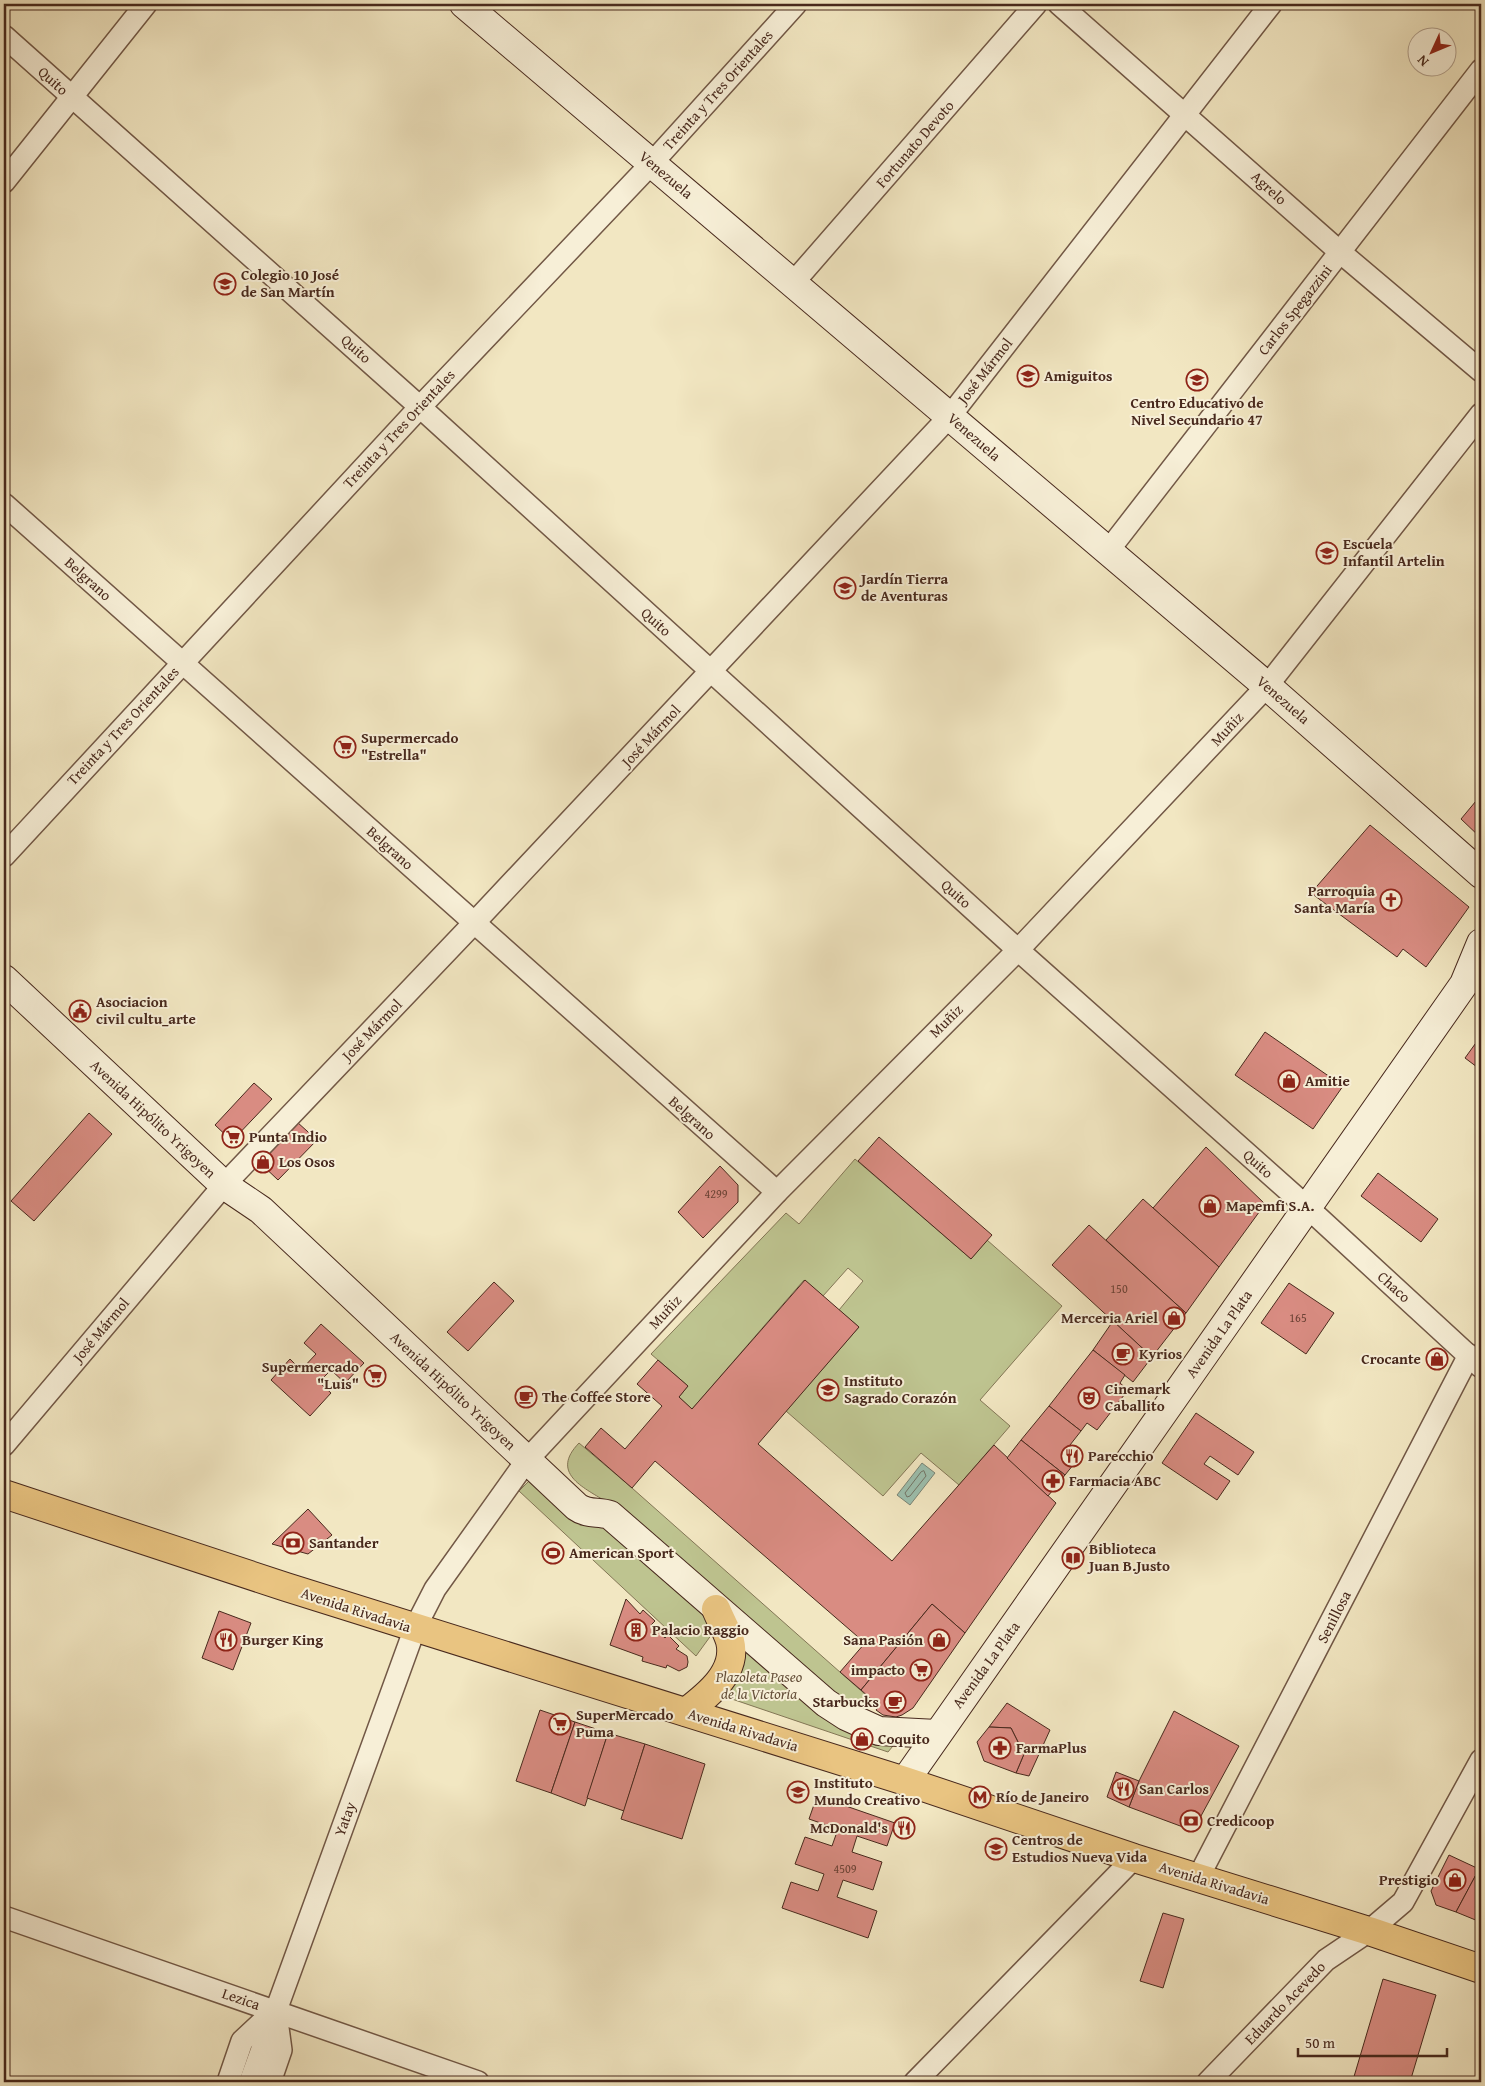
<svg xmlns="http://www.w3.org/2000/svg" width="1485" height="2086" viewBox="0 0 1485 2086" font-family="'Gentium Book Plus',serif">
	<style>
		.green { fill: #bec490; stroke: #837656 }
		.water { fill: #9cc0af; stroke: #7a8475 }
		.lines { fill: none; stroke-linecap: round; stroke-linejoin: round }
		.shore { stroke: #727466; stroke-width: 1 }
		.building { fill: #d98c82; stroke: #48291d }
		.street-casing { stroke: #725846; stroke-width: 24 }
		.secondary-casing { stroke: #48291d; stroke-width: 30 }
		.primary-casing { stroke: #48291d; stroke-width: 30 }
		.street { stroke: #f7efd7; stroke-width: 21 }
		.secondary { stroke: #f7efd7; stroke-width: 28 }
		.primary { stroke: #e9c481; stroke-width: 28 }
		.rail { stroke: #48291d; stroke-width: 4; stroke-dasharray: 9 9; stroke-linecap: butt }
		.labels { text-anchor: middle; stroke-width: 4; stroke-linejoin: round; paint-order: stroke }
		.number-label { font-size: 12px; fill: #6c4236 }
		.street-label { font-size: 15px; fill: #48291d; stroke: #f7efd7 }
		.poi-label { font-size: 15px; font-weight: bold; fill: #48291d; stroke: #f7efd7; text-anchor: start }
		.park-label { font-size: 15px; font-style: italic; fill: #66503a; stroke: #f7efd7 }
	</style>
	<rect width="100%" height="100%" fill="#f2e7c2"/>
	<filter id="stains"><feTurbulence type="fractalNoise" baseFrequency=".004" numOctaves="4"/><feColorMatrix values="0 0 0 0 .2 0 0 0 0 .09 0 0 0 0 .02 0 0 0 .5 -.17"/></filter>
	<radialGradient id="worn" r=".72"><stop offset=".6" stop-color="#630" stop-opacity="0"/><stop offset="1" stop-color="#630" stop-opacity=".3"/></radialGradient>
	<!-- green -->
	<g class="green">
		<path d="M855,1159l116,100 16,-19 75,66 -82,94 30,26 -51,59 -38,-32 -38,43 -97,-85 73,-84 -20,-17 24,-29 -15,-13 -25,28 -19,-16 -112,129 -13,-12 9,-11 -37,-32 135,-141 13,11z"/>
		<path d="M579,1443l53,45 235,208 -15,17 -247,-212c-22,-14 -55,-28 -26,-58z"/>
		<path d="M529,1481l74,46 106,93 3,14 -16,22 -177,-165z"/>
		<path d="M744,1642l153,99 -9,11 -162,-55c11,-18 19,-33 18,-55z"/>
	</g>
	<!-- water -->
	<path class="water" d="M922,1463l13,10 -25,32 -13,-10z"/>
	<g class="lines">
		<!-- shore -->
		<path class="shore" d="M924,1471l2,5 -16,20 -3,1 -2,-4 16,-21z"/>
	</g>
	<!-- building -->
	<g class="building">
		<path d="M1481,795v43l-20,-19z"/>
		<path d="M1370,825l99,82 -43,60 -23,-18 -6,8 -86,-64z"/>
		<path d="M1265,1032l78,54 -30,43 -78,-54z"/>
		<path d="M1478,1040l3,2v28l-16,-12z"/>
		<path d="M254,1083l18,16 -40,42 -17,-16z"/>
		<path d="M89,1113l23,21 -78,87 -23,-20z"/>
		<path d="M297,1122l20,18 -39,40 -19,-18z"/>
		<path d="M879,1137l113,98 -21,24 -113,-98z"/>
		<path d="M1206,1147l59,57 -46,63 -66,-59z"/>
		<path d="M720,1166l18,19v17l-35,36 -25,-26z"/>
		<path d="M1378,1173l60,46 -17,23 -60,-46z"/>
		<path d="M1143,1199l76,68 -33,46 -80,-73z"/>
		<path d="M1089,1225l97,88 -34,44 -100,-92z"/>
		<path d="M805,1280l54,47 -101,117 134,117 102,-116 62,58 -91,130 -33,-29 -71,86 -21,-18 25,-29 -210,-182 -23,27 -47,-41 16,-19 24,21 37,-43 -25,-22 21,-24 30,26 -9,11 13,12z"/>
		<path d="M494,1282l20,19 -46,50 -21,-19z"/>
		<path d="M1289,1283l45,30 -28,41 -45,-31z"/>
		<path d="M1113,1321l39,36 -19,25 -40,-32z"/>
		<path d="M321,1324l43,39 -19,20 -14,-13 -12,12 12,11 -21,23 -39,-36 19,-21 11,11 15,-16 -12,-11z"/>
		<path d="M1093,1350l32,25 -5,8 8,7 -31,40 -10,-7 -6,8 -32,-25z"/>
		<path d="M1049,1406l32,25 -11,14 12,9 -17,21 -44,-35z"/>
		<path d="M1196,1413l58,39 -16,23 -28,-19 -6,8 26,17 -13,19 -55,-37z"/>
		<path d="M1021,1440l44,35 -17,21 -41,-38z"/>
		<path d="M308,1509l24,26 -24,19 -36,-10z"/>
		<path d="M626,1599l14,15 3,-4 12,11 -4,4 14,13 3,-3 11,11 -3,3 11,7 1,6 -1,5 -8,4 -12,-6 -1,3 -24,-7 1,-4 -33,-12z"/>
		<path d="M932,1604l33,29 -52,75 -11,7 -6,2 -13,-2 -7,-5 3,-4 -18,-16z"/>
		<path d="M219,1611l32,12 -18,47 -31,-12z"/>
		<path d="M1007,1703l43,27 -21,46 -13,-3 8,-19 -13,-26 -22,-1z"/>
		<path d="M540,1710l35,12 -24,71 -35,-12z"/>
		<path d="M1174,1711l65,35 -44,81h-12l-54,-20 10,-26z"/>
		<path d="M575,1722l33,11 -23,73 -34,-13z"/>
		<path d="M989,1727l22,1 13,26 -8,19 -32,-12 -7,-19z"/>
		<path d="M608,1733l37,11 -21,67 -37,-13z"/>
		<path d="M645,1744l60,20 -23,75 -61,-20z"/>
		<path d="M1116,1772l23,9 -10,26 -22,-10z"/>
		<path d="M817,1796l78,27 -8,23 -30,-10 -5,16 30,10 -9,28 -30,-10 -6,17 40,14 -9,27 -86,-30 9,-26 27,9 6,-17 -29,-10 10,-27 27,9 6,-17 -29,-10z"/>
		<path d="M1449,1855l30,14 -23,43 -20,-7 -5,-14z"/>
		<path d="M1479,1869l2,1v46l-3,5 -22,-9z"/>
		<path d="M1163,1913l21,6 -21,69 -23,-7z"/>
		<path d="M1383,1979l53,16 -26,87h-48l-9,-2z"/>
	</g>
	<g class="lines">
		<!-- street casing -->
		<g class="street-casing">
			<g id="street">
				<path d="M1059,4l281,248 141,119"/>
				<path d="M4,36l416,371 598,543 289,257 174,160"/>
				<path d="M4,182l142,-178"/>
				<path d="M793,283l243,-279"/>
				<path d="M4,504l773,688"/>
				<path d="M1108,551l373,-481"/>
				<path d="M4,856l416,-449 232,-244 144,-159"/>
				<path d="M4,1445l220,-260 250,-262 476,-507 321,-412"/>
				<path d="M1198,1878l271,-523"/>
				<path d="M4,1917l474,165"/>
				<path d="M228,2082l14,-41 31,-29"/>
				<path d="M250,2082l165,-454 20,-39 92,-129 250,-268 241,-242 249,-264 214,-272"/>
				<path d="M270,2082l11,-32 -5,-37"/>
				<path d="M915,2082l219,-224"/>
				<path d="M1208,2082l118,-122 43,-29 34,-29 78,-142"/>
			</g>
		</g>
		<!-- secondary casing -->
		<g class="secondary-casing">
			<g id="secondary">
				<path d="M464,4l803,682 214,188"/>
				<path d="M4,979l220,206 37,25 316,297c11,8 21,4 33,8l216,188 20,13 33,15 58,3"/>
				<path d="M905,1781l559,-797 17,-41"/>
			</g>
		</g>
		<!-- primary casing -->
		<g class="primary-casing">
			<g id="primary">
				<path d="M4,1494l282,93 619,194 229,77 235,73 112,38"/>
				<path d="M686,1712c21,-16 52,-40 44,-71 -3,-10 -10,-22 -14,-32"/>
			</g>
		</g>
		<!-- street -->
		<use href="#street" class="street"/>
		<!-- secondary -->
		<use href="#secondary" class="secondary"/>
		<!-- primary -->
		<use href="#primary" class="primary"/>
		<!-- rail -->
		<path class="rail" d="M4,2078l12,4"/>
	</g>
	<!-- icons -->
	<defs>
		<g id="school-ring" transform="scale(1.125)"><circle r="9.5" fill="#f7efd7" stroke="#8f2418" stroke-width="1.5"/><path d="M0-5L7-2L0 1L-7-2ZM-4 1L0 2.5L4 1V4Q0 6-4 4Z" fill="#8f2418"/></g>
		<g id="supermarket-ring" transform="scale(1.125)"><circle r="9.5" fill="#f7efd7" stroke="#8f2418" stroke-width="1.5"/><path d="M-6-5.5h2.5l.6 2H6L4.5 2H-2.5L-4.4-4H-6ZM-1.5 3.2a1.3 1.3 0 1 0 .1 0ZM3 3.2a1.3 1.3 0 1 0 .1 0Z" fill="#8f2418"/></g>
		<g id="church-ring" transform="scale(1.125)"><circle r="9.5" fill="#f7efd7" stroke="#8f2418" stroke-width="1.5"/><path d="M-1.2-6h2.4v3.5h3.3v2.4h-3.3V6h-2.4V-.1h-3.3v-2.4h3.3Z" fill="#8f2418"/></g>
		<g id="civic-ring" transform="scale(1.125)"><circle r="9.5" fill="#f7efd7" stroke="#8f2418" stroke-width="1.5"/><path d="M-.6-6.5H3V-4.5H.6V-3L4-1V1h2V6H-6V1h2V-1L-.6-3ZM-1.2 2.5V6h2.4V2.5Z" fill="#8f2418"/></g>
		<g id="shop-ring" transform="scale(1.125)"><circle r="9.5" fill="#f7efd7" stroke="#8f2418" stroke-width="1.5"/><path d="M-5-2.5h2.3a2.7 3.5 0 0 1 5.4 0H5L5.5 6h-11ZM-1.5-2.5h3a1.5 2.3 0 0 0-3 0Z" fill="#8f2418"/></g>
		<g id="cafe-ring" transform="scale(1.125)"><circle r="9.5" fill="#f7efd7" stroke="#8f2418" stroke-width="1.5"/><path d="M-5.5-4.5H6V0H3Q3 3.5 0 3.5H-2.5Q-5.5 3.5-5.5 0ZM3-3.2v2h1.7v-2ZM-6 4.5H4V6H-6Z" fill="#8f2418"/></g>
		<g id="theatre-ring" transform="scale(1.125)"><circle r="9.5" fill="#f7efd7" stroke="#8f2418" stroke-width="1.5"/><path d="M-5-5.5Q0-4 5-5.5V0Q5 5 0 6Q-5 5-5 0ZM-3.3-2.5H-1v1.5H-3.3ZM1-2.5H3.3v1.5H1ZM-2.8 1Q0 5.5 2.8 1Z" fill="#8f2418"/></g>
		<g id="restaurant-ring" transform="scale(1.125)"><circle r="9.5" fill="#f7efd7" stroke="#8f2418" stroke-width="1.5"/><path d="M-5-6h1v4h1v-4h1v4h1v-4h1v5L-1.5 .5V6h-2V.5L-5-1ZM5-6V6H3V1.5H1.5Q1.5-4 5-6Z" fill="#8f2418"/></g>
		<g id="pharmacy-ring" transform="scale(1.125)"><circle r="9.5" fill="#f7efd7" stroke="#8f2418" stroke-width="1.5"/><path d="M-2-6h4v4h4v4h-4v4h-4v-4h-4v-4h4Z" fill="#8f2418"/></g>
		<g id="bank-ring" transform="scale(1.125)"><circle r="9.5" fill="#f7efd7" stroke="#8f2418" stroke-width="1.5"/><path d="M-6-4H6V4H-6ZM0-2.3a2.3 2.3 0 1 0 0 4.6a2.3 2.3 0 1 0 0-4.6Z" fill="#8f2418"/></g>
		<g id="stadium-ring" transform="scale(1.125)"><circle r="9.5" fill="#f7efd7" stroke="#8f2418" stroke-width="1.5"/><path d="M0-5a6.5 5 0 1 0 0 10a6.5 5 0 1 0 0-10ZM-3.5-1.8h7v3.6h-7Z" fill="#8f2418"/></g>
		<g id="library-ring" transform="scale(1.125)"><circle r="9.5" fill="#f7efd7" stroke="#8f2418" stroke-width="1.5"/><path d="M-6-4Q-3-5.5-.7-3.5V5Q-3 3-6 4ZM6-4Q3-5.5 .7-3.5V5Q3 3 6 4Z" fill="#8f2418"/></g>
		<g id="building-ring" transform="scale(1.125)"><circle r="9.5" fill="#f7efd7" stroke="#8f2418" stroke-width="1.5"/><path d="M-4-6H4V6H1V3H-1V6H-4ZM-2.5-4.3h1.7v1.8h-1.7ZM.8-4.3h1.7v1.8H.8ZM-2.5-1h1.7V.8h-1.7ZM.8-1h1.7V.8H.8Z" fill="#8f2418"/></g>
		<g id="metro-ring" transform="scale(1.125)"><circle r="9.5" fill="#f7efd7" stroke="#8f2418" stroke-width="1.5"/><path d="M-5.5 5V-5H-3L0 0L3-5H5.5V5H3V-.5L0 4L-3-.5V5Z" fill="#8f2418"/></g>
		<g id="university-ring" transform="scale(1.125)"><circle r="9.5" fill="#f7efd7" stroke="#8f2418" stroke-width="1.5"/><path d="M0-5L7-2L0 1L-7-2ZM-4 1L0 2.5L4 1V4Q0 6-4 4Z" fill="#8f2418"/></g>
	</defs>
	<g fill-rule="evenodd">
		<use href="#school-ring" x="225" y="284"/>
		<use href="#school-ring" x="1028" y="376"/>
		<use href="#school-ring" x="1197" y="380"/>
		<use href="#school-ring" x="1327" y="553"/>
		<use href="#school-ring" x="845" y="588"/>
		<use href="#supermarket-ring" x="345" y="747"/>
		<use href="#church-ring" x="1391" y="900"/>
		<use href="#civic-ring" x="80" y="1011"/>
		<use href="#shop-ring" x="1289" y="1081"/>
		<use href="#supermarket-ring" x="233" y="1137"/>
		<use href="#shop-ring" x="263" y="1162"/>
		<use href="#shop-ring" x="1210" y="1206"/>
		<use href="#shop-ring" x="1174" y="1318"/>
		<use href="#cafe-ring" x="1123" y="1354"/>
		<use href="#shop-ring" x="1437" y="1359"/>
		<use href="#supermarket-ring" x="375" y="1376"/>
		<use href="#school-ring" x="828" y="1390"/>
		<use href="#cafe-ring" x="526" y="1397"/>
		<use href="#theatre-ring" x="1089" y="1398"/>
		<use href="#restaurant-ring" x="1072" y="1456"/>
		<use href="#pharmacy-ring" x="1053" y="1481"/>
		<use href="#bank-ring" x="293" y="1543"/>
		<use href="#stadium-ring" x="553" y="1553"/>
		<use href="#library-ring" x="1073" y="1558"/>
		<use href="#building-ring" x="636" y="1630"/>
		<use href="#restaurant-ring" x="226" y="1640"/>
		<use href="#shop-ring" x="939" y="1640"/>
		<use href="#supermarket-ring" x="921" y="1670"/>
		<use href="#cafe-ring" x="895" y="1702"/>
		<use href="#supermarket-ring" x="560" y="1724"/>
		<use href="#shop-ring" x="862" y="1739"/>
		<use href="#pharmacy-ring" x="1000" y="1748"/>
		<use href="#restaurant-ring" x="1123" y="1789"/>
		<use href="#school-ring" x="798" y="1792"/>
		<use href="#metro-ring" x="980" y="1797"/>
		<use href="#bank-ring" x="1191" y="1821"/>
		<use href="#restaurant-ring" x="904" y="1828"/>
		<use href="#university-ring" x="996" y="1849"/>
		<use href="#shop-ring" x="1455" y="1880"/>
	</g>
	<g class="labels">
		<!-- number labels -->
		<g class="number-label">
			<text x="716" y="1198">4299</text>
			<text x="1119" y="1293">150</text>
			<text x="1298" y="1322">165</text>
			<text x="845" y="1873">4509</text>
		</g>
		<!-- street labels -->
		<g class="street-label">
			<text transform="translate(53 81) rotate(42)" y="5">Quito</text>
			<text transform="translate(718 90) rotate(-48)" y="5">Treinta y Tres Orientales</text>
			<text transform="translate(915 144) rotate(-49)" y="5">Fortunato Devoto</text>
			<text transform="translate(666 175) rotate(40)" y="5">Venezuela</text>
			<text transform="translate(1269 188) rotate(42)" y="5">Agrelo</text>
			<text transform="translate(1295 310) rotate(-52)" y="5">Carlos Spegazzini</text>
			<text transform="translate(356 349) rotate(42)" y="5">Quito</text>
			<text transform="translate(985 371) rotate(-52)" y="5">José Mármol</text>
			<text transform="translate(399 429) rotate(-47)" y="5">Treinta y Tres Orientales</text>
			<text transform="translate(974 437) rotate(41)" y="5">Venezuela</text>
			<text transform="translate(88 579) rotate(42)" y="5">Belgrano</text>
			<text transform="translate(656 622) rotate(42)" y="5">Quito</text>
			<text transform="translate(1283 700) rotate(41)" y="5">Venezuela</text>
			<text transform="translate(123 726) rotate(-47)" y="5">Treinta y Tres Orientales</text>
			<text transform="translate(1227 729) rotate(-47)" y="5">Muñiz</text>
			<text transform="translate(651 736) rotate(-47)" y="5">José Mármol</text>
			<text transform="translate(390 848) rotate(42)" y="5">Belgrano</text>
			<text transform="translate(956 894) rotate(42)" y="5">Quito</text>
			<text transform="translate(946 1021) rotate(-45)" y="5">Muñiz</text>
			<text transform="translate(372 1030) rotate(-46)" y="5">José Mármol</text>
			<text transform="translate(692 1118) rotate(42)" y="5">Belgrano</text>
			<text transform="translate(153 1119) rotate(43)" y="5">Avenida Hipólito Yrigoyen</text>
			<text transform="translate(1258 1164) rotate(42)" y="5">Quito</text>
			<text transform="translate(1394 1287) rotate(42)" y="5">Chaco</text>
			<text transform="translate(665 1312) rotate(-47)" y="5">Muñiz</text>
			<text transform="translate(101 1330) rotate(-50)" y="5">José Mármol</text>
			<text transform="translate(1219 1334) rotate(-55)" y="5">Avenida La Plata</text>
			<text transform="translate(453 1391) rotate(43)" y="5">Avenida Hipólito Yrigoyen</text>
			<text transform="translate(356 1610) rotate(18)" y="5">Avenida Rivadavia</text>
			<text transform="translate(1334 1617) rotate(-63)" y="5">Senillosa</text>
			<text transform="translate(986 1665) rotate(-54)" y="5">Avenida La Plata</text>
			<text transform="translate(743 1730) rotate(17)" y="5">Avenida Rivadavia</text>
			<text transform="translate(345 1819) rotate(-70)" y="5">Yatay</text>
			<text transform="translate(1214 1883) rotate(17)" y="5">Avenida Rivadavia</text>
			<text transform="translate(241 1999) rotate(19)" y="5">Lezica</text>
			<text transform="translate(1285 2003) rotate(-46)" y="5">Eduardo Acevedo</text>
		</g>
		<!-- poi labels -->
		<g class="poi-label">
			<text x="241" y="280">Colegio 10 José<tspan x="241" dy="17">de San Martín</tspan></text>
			<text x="1044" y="381">Amiguitos</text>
			<text x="1197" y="408" text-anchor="middle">Centro Educativo de<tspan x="1197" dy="17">Nivel Secundario 47</tspan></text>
			<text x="1343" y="549">Escuela<tspan x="1343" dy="17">Infantil Artelin</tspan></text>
			<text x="861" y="584">Jardín Tierra<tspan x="861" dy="17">de Aventuras</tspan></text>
			<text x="361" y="743">Supermercado<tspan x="361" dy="17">"Estrella"</tspan></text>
			<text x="1375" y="896" text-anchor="end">Parroquia<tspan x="1375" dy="17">Santa María</tspan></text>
			<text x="96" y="1007">Asociacion<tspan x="96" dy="17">civil cultu_arte</tspan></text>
			<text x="1305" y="1086">Amitie</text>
			<text x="249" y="1142">Punta Indio</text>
			<text x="279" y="1167">Los Osos</text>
			<text x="1226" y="1211">Mapemfi S.A.</text>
			<text x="1158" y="1323" text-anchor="end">Merceria Ariel</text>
			<text x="1139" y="1359">Kyrios</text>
			<text x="1421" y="1364" text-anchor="end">Crocante</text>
			<text x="359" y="1372" text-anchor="end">Supermercado<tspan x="359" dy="17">"Luis"</tspan></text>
			<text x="844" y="1386">Instituto<tspan x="844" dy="17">Sagrado Corazón</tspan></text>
			<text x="1105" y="1394">Cinemark<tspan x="1105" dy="17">Caballito</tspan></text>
			<text x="542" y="1402">The Coffee Store</text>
			<text x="1088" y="1461">Parecchio</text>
			<text x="1069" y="1486">Farmacia ABC</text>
			<text x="309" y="1548">Santander</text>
			<text x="1089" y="1554">Biblioteca<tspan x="1089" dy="17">Juan B.Justo</tspan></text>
			<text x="569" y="1558">American Sport</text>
			<text x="652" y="1635">Palacio Raggio</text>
			<text x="242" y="1645">Burger King</text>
			<text x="923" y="1645" text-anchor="end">Sana Pasión</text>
			<text x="905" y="1675" text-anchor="end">impacto</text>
			<text x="879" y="1707" text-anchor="end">Starbucks</text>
			<text x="576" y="1720">SuperMercado<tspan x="576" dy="17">Puma</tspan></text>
			<text x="878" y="1744">Coquito</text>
			<text x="1016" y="1753">FarmaPlus</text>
			<text x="814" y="1788">Instituto<tspan x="814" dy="17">Mundo Creativo</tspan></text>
			<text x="1139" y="1794">San Carlos</text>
			<text x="996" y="1802">Río de Janeiro</text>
			<text x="1207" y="1826">Credicoop</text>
			<text x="888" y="1833" text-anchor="end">McDonald's</text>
			<text x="1012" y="1845">Centros de<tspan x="1012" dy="17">Estudios Nueva Vida</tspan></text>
			<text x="1439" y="1885" text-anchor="end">Prestigio</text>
		</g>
		<!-- park labels -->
		<g class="park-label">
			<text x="759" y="1682">Plazoleta Paseo<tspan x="759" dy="17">de la Victoria</tspan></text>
		</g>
	</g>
	<!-- margin -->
	<rect width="1485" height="2086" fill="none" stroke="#f2e7c2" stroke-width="20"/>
	<rect x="5" y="5" width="1475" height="2076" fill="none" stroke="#48291d" stroke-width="2.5"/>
	<rect x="10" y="10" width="1465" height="2066" fill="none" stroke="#48291d"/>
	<!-- north arrow -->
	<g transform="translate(1432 52) rotate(226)"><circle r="24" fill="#f7efd7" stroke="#b1a08d"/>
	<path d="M0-4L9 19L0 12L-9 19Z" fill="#8f2418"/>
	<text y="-8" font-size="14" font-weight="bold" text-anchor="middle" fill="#48291d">N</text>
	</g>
	<!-- scale -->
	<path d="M1298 2048v8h149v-8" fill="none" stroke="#48291d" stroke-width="2.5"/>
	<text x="1305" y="2048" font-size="15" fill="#48291d" stroke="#f7efd7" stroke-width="4" paint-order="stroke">50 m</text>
	<rect width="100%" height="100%" filter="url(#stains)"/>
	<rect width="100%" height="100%" fill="url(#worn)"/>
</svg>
